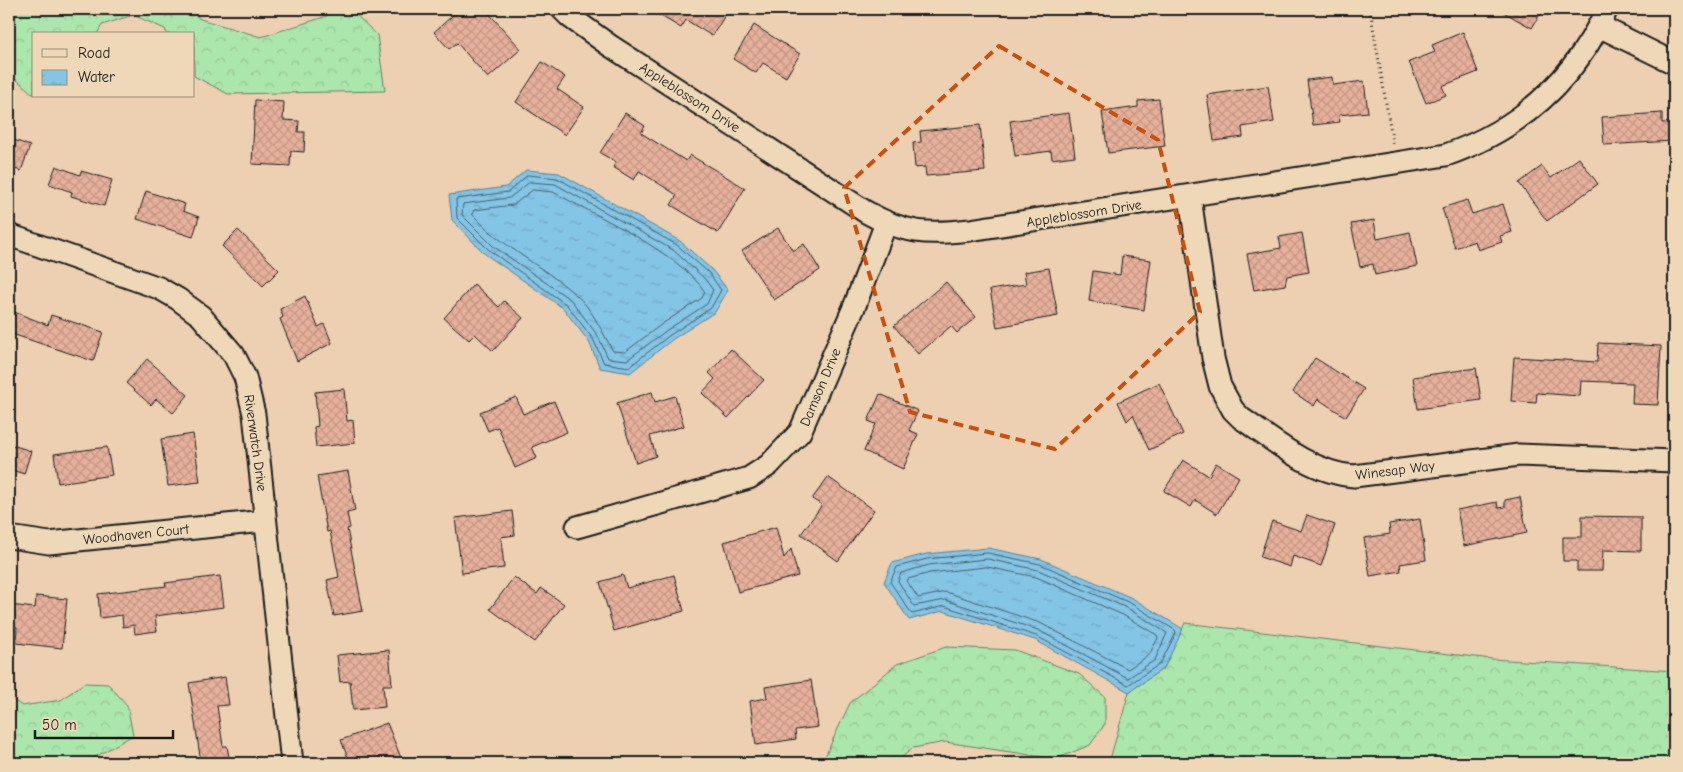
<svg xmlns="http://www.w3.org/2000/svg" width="1683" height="772" viewBox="0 0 1683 772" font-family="'Comic Neue',sans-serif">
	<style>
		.forest { fill: url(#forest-crowns); stroke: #648164 }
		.water { fill: url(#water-ripples); stroke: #5a8195 }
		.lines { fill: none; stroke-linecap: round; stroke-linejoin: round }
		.shore { stroke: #465f6c; stroke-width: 1 }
		.building { fill: url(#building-cross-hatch); stroke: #1c1c1c }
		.minor-casing { stroke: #1c1c1c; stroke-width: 25 }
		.path { stroke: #1c1c1c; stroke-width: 3; stroke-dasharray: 1 4; stroke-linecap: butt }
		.minor { stroke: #eed8b7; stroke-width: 21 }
		.marked { fill: none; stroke: #c9500e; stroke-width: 4; stroke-dasharray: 10 6; stroke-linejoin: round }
		.labels { text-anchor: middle; stroke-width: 4; stroke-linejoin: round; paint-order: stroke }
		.street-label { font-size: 14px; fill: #1c1c1c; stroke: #eed8b7 }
	</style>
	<defs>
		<pattern id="forest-crowns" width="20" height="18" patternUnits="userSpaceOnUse" patternTransform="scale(1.25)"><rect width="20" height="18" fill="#abe6ac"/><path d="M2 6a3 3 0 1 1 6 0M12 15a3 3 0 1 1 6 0" fill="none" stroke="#93c593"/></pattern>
		<pattern id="water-ripples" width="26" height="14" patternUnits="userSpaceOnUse" patternTransform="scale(1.25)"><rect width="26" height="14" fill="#84c4e5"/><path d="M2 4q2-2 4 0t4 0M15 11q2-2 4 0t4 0" fill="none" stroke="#71a8c4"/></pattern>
		<pattern id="building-cross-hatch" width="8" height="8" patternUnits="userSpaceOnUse" patternTransform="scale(1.25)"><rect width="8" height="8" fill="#e6b09b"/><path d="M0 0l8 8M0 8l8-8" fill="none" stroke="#c59785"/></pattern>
	</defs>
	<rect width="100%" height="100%" fill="#ecd0b1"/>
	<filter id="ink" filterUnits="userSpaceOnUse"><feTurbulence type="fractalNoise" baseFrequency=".02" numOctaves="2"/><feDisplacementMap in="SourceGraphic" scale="10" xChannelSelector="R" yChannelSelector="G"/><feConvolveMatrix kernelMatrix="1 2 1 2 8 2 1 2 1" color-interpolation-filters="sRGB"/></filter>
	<g filter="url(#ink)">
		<!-- forest -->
		<g class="forest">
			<path d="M9,9h183l8,10 61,18 63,-20 16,-8h10l27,26 8,56 -157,3 -34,-18v-42h-27l-2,-5 -32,-14 -31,10 -5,9h-63v61l-25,-22z"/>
			<path d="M1185,623l307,36 182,12v92h-565l20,-71 35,-24z"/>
			<path d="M946,647l69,3 64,24 26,23v27l-15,21 -34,14 -111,-17 -32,6 -18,15h-73l28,-60 47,-39z"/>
			<path d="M84,683l24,1 19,21 6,30 -48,28h-76v-66l13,9 39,-6z"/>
		</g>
		<!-- water -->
		<g class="water">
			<path d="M526,170l33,3 121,68 32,29 16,20 -13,22 -42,27 -43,34 -30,-5 -11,-26 -26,-34 -78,-54 -33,-34 -3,-25 57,-8z"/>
			<path d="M988,548l53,11 91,39 51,31 -19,39 -35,24 -94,-52 -92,-29 -34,9 -25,-38 8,-19 34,-9z"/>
		</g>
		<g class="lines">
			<!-- shore -->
			<g class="shore">
				<path d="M528,175l29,3 120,67 32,28 12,17 -10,18 -41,27 -41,32 -25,-4 -11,-24 -26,-34 -78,-55 -32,-32 -1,-19 52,-7z"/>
				<path d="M530,182l25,2 118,66 31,28 9,12 -6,14 -40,26 -40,30 -19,-2 -10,-22 -27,-36 -78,-54 -31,-31 1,-11 46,-6z"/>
				<path d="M533,190l20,2c42,23 127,61 152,100l-3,6 -40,26 -37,28 -12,-1c-11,-19 -21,-43 -38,-57 -34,-29 -73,-47 -103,-80l2,-4 39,-5z"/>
				<path d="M988,553l52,11 90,39 45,27 1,3 -16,31 -32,21 -92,-49 -92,-30 -32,8 -22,-32 7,-15 30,-8z"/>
				<path d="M988,559l50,11 89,38 40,25 -12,27 -27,18 -90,-48 -93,-30 -31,6 -16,-25 3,-8 28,-8z"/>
				<path d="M987,567l49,10 87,38 34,20 1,3 -9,17 -21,14 -88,-46 -94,-31 -28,6 -11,-17 1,-2 22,-6z"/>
			</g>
		</g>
		<!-- building -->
		<g class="building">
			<path d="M460,9h25l36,40 -33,29 -31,-35 -8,6 -15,-17z"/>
			<path d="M649,9h80l-17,27 -26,-16 -5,8z"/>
			<path d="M1498,9h45l-11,19z"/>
			<path d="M754,25l46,29 -14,23 -23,-14 -7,10 -23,-14z"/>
			<path d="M1463,32l15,40 -36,14 4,9 -20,8 -17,-41 26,-10 -3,-7z"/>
			<path d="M542,62l23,15 -8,12 27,18 -19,28 -49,-33z"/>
			<path d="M1332,77l1,8 31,-4 4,31 -29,3 1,7 -27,3 -6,-45z"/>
			<path d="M1268,86l6,36 -32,5 1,10 -29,4 -7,-46z"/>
			<path d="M1159,99l6,47 -57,7 -6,-41 36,-5v-6z"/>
			<path d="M255,100l29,2 -1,18 16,1 -1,11h7l-1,20 -13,-1 -1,15 -38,-2z"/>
			<path d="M625,113l20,13 -4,7 45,28 4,-6 55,33 -27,45 -47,-28 6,-10 -38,-24 -5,9 -21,-13 3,-5 -16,-9z"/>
			<path d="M1069,113l6,43 -23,3 -1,-8 -36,5 -5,-35z"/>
			<path d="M1662,113v10l10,-1 1,19 -69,4 -2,-28z"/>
			<path d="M980,125l5,46 -59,5 -1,-9 -10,1 -2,-25 8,-1 -1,-11z"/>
			<path d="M9,138l21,8 -9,25 -12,-4z"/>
			<path d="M1579,158l19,26 -51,37 -28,-38 23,-17 9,12z"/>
			<path d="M56,166l24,9 1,-4 31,9 -8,26 -33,-10 1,-4 -23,-8z"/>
			<path d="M146,191l39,13 -2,7 16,6 -6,20 -56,-18z"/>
			<path d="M1467,200l5,14 31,-10 9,28 -12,4 2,6 -24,8 -3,-9 -20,7 -13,-40z"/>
			<path d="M1374,220l3,19 33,-7 7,34 -42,9 -2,-11 -13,3 -9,-43z"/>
			<path d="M778,228l15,23 11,-7 16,26 -46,30 -32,-49z"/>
			<path d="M238,230l41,40 -16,16 -41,-40z"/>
			<path d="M1302,233l7,39 -22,4 -2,9 -31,5 -7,-36 34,-6 -2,-11z"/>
			<path d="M1122,256l29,4 -7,50 -55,-9 4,-30 27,4z"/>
			<path d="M1049,268l9,48 -61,11 -7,-37 36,-6 -2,-12z"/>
			<path d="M946,282l30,35 -19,16 -6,-7 -33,28 -24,-28z"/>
			<path d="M474,284l25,23 5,-6 19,17 -30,33 -18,-17 -6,6 -25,-22z"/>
			<path d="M305,296l13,31 6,-3 8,19 -35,18 -17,-42 3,-2 -3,-8z"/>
			<path d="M9,310l39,15 3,-10 52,17 -10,29 -84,-28z"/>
			<path d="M1598,343l63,3 -3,59 -26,-1 1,-21 -52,-2 -1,15 -43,-3 -1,10 -25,-2 3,-44 83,5z"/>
			<path d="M731,349l33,31 -36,38 -26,-25 13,-14 -6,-6z"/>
			<path d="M1315,358l49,31 -18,28 -28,-18 -4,7 -21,-14z"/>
			<path d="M147,359l41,36 -15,18 -17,-14 -5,6 -25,-22z"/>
			<path d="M1476,368l5,32 -63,9 -5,-32z"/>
			<path d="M1159,383l24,51 -34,16 -16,-35 -6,6 -9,-19z"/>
			<path d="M344,389l3,32 6,-1 2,23 -39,4 -2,-20 4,-1 -3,-34z"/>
			<path d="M652,392l3,10 20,-6 9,30 -34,10 6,20 -20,7 -19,-60z"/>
			<path d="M880,394l38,17 -9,19 9,4 -15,35 -39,-18 12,-27 -8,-3z"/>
			<path d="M516,397l7,17 31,-13 13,31 -35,15 5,11 -22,10 -17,-41 -10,4 -8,-19z"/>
			<path d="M193,434l7,48 -32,4 -7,-47z"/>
			<path d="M9,444l22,7 -7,23 -15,-5z"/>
			<path d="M107,447l5,28 -54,8 -4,-29z"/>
			<path d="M1183,460l26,16 7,-13 23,14 -22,37 -22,-14 -4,7 -27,-16z"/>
			<path d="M348,471l7,40 -8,2 3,15 -3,1 16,82 -29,5 -7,-36 12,-3 -9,-46 -3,1 -10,-56z"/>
			<path d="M828,477l46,33 -36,51 -37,-27 21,-29 -10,-6z"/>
			<path d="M1520,497l7,36 -63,13 -7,-36 40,-8 1,6 7,-1v-7z"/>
			<path d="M512,511l3,24 -14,2 3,31 -42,5 -7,-55z"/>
			<path d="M1307,515l28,10 -14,41 -28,-10 -3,11 -30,-10 12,-36 29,10z"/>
			<path d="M1582,516l59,1v34l-38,-1 -1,21h-25v-10h-14v-24h19z"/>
			<path d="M1420,519l6,41 -26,4 1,7 -31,5 -6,-38 26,-4 -1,-10z"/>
			<path d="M776,527l8,31 7,-9 7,27 -60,16 -14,-50z"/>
			<path d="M623,575l4,13 47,-13 10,36 -70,20 -14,-49z"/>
			<path d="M220,576l4,31 -69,9 2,15 -22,3 -1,-9 -11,2 -1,-12 -22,3 -2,-24 68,-8 -1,-3z"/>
			<path d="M514,577l23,17 4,-6 23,16 -29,38 -45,-33z"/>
			<path d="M36,596l31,3 -5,49 -46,-5 1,-16 -8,-2 1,-20 25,3z"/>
			<path d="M389,650l3,35h-9l2,22 -32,3 -3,-29 -10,1 -3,-27z"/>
			<path d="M225,677l4,28 -12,1 6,40h4l3,17h-29l-12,-80z"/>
			<path d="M811,680l7,47 -23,3 1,9 -40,6 -6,-44 17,-3 -2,-11z"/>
			<path d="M387,723l14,35 -13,5h-38l-9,-23z"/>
		</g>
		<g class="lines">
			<!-- minor casing -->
			<g class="minor-casing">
				<g id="minor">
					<path d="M562,9l8,8 39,28 257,167c39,22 61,23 104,18l476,-75c75,-26 128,-74 161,-146"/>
					<path d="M1599,26l75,37"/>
					<path d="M1190,197l23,161 7,28 13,24 8,8c33,23 71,55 113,58l165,-21 155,6"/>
					<path d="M9,235l150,53 19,11 23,17 33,39 11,22 9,37 38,349"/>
					<path d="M577,527l172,-49 20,-13 31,-33 55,-127 31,-82"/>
					<path d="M9,537l40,6 215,-22"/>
				</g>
			</g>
			<!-- path -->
			<path class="path" d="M1370,9l23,135"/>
			<!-- minor -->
			<use href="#minor" class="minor"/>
		</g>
	</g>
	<!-- marked area -->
	<path class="marked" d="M999,46l159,94 42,172 -145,137 -145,-37 -66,-224z"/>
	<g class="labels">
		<!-- street labels -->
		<g class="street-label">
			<text transform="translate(690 97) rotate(33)" y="5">Appleblossom Drive</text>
			<text transform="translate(1084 213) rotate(-9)" y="5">Appleblossom Drive</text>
			<text transform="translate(820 387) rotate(-67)" y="5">Damson Drive</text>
			<text transform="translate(256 443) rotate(82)" y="5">Riverwatch Drive</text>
			<text transform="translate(1395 470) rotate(-7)" y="5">Winesap Way</text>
			<text transform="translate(136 534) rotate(-6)" y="5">Woodhaven Court</text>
		</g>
	</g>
	<!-- margin -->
	<rect width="1683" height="772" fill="none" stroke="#eed8b7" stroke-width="30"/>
	<rect x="15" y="15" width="1653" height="742" fill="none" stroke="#1c1c1c" stroke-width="2" filter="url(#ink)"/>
	<!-- legend -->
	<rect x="32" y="32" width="162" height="65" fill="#eed8b7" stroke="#9a8d79"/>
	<rect x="42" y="49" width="25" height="8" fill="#eed8b7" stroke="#9a8d79"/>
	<text x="78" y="58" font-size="15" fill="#1c1c1c">Road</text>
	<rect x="42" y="70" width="25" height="15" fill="url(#water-ripples)" stroke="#9a8d79"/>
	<text x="78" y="82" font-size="15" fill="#1c1c1c">Water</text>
	<!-- scale -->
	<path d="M35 730v8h138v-8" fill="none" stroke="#1c1c1c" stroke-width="2.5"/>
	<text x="42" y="730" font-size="15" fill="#1c1c1c" stroke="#eed8b7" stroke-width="4" paint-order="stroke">50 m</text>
</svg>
